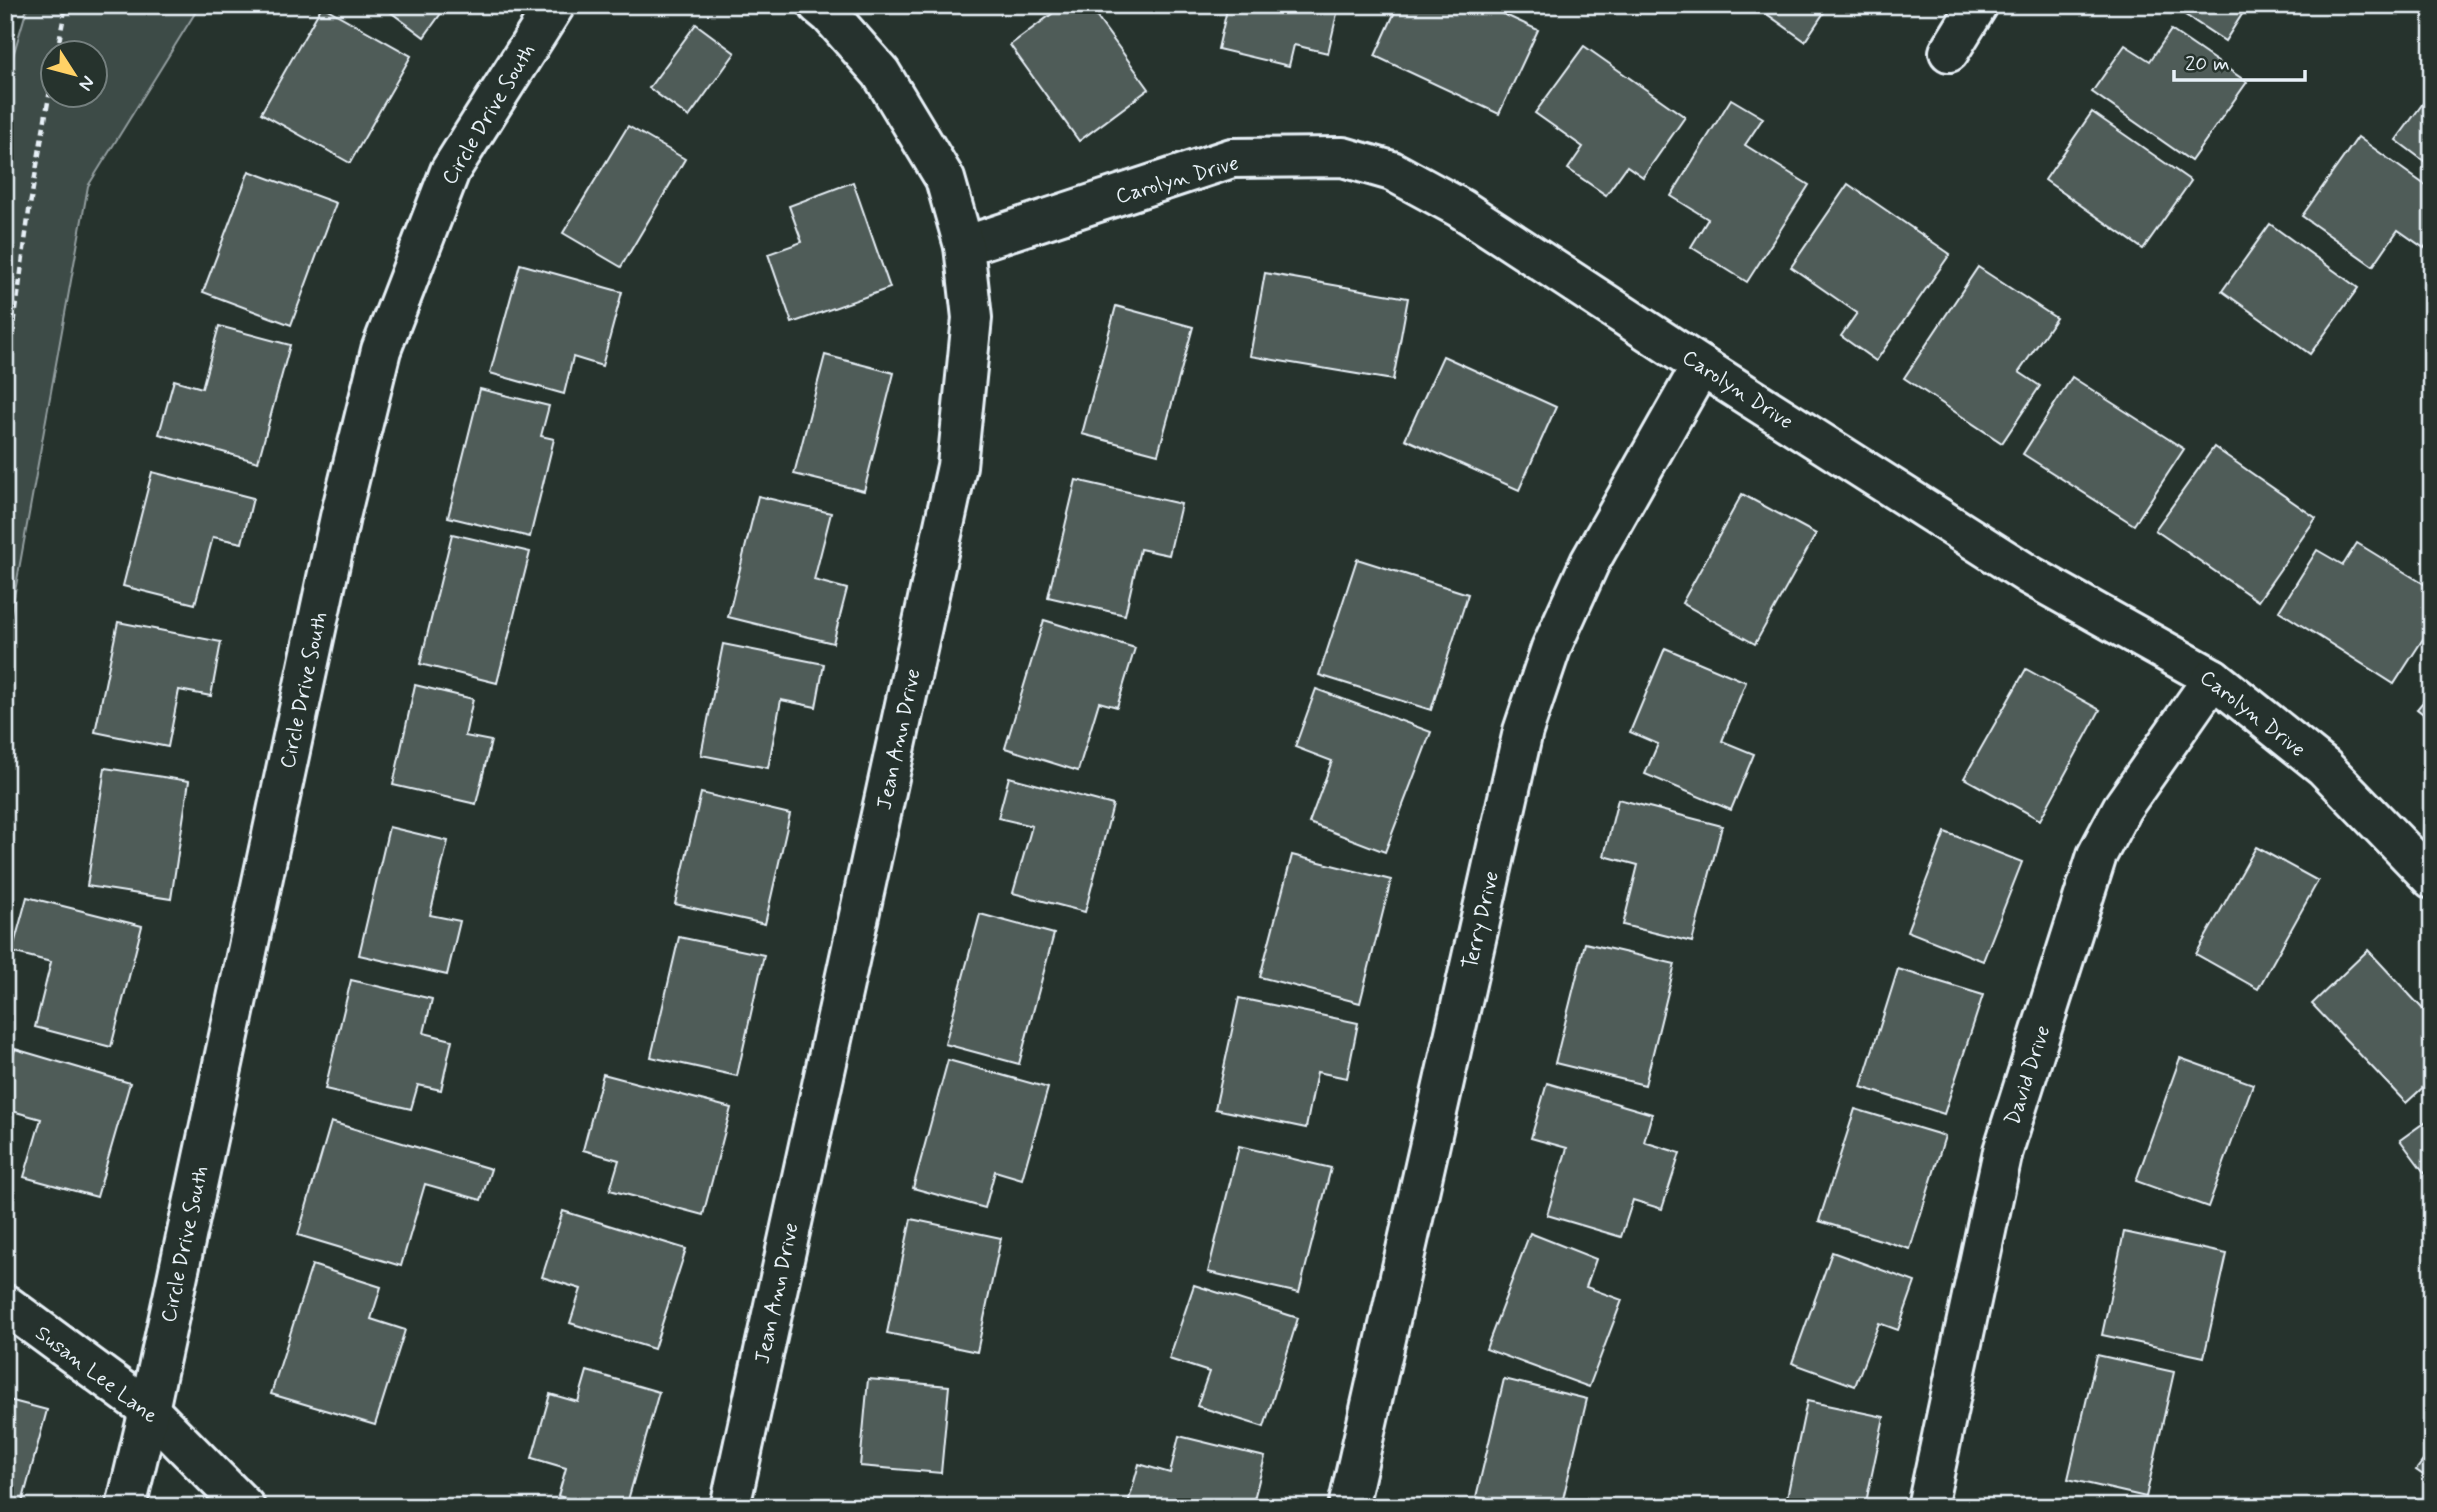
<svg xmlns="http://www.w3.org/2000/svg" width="2437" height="1512" viewBox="0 0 2437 1512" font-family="Mynerve,sans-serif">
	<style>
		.green { fill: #3e4b47; stroke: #939ea0; stroke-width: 2; fill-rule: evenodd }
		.building { fill: #505c59; stroke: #e8f1f8; stroke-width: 2 }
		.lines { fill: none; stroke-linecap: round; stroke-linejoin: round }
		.minor-casing { stroke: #e8f1f8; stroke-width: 44 }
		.path { stroke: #e8f1f8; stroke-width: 4.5; stroke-dasharray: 7 5; stroke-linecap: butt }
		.minor { stroke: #26332d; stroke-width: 38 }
		.labels { text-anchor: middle; stroke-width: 5; stroke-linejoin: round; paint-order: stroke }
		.street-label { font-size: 21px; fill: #e8f1f8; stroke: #26332d }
	</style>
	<rect width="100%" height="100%" fill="#26332d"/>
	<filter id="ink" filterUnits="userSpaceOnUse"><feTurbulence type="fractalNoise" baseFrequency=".0143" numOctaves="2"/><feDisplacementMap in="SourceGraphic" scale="14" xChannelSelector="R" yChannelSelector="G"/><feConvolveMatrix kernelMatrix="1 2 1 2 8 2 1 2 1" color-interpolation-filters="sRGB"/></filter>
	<g filter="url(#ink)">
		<!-- green -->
		<path class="green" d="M28,5h172l-112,181 -83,461v-564zM52,52h42v42h-42z"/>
		<!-- building -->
		<g class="building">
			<path d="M381,5h66l-23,32z"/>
			<path d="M1064,5h24l61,84 -70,52 -69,-96z"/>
			<path d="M1228,5h111l-11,48 -34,-8 -5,21 -71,-17z"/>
			<path d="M1398,5h86l54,25 -39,84 -124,-58z"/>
			<path d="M1754,5h75l-24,36z"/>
			<path d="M2170,5h78l-23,36z"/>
			<path d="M322,6l89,50 -61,107 -89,-50z"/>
			<path d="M696,24l39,29 -46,64 -40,-29z"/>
			<path d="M2171,30l76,52 -56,79 -99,-69 33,-47 25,16z"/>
			<path d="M1584,46l101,71 -42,60 -16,-11 -21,29 -38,-26 15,-22 -48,-34z"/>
			<path d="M2432,91v76l-36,-27z"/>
			<path d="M1731,99l32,19 -18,27 64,40 -62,97 -56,-35 17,-28 -37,-23z"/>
			<path d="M2092,112l99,69 -48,68 -98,-69z"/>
			<path d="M628,126l57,33 -64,108 -58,-34z"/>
			<path d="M2358,137l74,53v47l-8,11 -26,-18 -25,36 -71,-50z"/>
			<path d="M249,171l87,32 -45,122 -88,-33z"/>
			<path d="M853,182l37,106 -98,35 -24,-69 34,-12 -13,-36z"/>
			<path d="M1848,184l102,70 -74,107 -35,-25 16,-23 -66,-46z"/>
			<path d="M2270,224l88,64 -48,66 -88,-63z"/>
			<path d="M520,264l102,28 -20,74 -29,-9 -9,37 -74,-21z"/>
			<path d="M1978,267l78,51 -37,54 21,14 -38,57 -98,-65z"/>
			<path d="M1265,273l143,25 -15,82 -143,-24z"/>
			<path d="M1116,306l77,21 -35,127 -76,-20z"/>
			<path d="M219,326l71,19 -32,117 -99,-28 15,-54 28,8z"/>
			<path d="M825,355l69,18 -30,118 -70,-17z"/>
			<path d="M1443,356l113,51 -37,83 -114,-51z"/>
			<path d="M2072,377l112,72 -50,76 -111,-71z"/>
			<path d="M480,389l69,17 -8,30 13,3 -24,98 -82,-20z"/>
			<path d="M2214,447l102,71 -58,83 -103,-71z"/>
			<path d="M152,472l101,26 -11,45 -29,-6 -18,67 -72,-18z"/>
			<path d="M1076,480l105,24 -12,51 -29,-6 -15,66 -77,-18z"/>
			<path d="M1742,494l74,40 -61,110 -73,-41z"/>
			<path d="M758,496l73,17 -17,67 33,9 -14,54 -105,-26z"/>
			<path d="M452,534l78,18 -33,131 -77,-19z"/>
			<path d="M2357,543l75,46v36l-38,59 -115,-73 38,-61 26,15z"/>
			<path d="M1357,559l111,35 -37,116 -112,-35z"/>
			<path d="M1044,620l91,28 -18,59 -18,-5 -21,69 -73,-23z"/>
			<path d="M118,622l103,20 -10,54 -32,-6 -11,57 -73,-15z"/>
			<path d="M723,644l101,20 -8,43 -35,-7 -13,68 -67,-13z"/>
			<path d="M1665,648l81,34 -24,59 32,13 -23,56 -86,-36 13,-30 -28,-12z"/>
			<path d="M2026,669l74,41 -60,110 -76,-42z"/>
			<path d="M415,685l58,14 -8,37 26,5 -15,63 -83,-19z"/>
			<path d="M1316,689l115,43 -46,120 -76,-29 23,-62 -37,-14z"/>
			<path d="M2432,691v30l-15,-12z"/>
			<path d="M105,768l84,13 -18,118 -84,-13z"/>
			<path d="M1009,777l104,28 -28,107 -72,-19 19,-67 -34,-8z"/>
			<path d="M701,793l89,21 -25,110 -90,-20z"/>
			<path d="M1618,799l104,27 -30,116 -69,-17 15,-60 -34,-9z"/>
			<path d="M389,827l59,14 -18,74 30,6 -13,54 -88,-20z"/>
			<path d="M1945,832l77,30 -39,99 -76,-30z"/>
			<path d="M2256,847l62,34 -60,108 -62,-35z"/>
			<path d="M1292,855l99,25 -31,123 -100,-26z"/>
			<path d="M27,897l115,29 -31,121 -76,-20 16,-65 -39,-10z"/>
			<path d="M980,914l74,20 -35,130 -74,-20z"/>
			<path d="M679,937l85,18 -27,121 -86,-19z"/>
			<path d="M1585,943l90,21 -30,121 -90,-22z"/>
			<path d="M2368,950l64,69v60l-26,24 -94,-99z"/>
			<path d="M1898,969l85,26 -39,119 -83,-27z"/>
			<path d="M351,980l81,19 -8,34 28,7 -11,50 -23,-5 -7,24 -86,-20z"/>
			<path d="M1239,998l119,25 -11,55 -30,-6 -11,56 -91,-19z"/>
			<path d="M15,1049l115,34 -33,114 -73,-20 17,-58 -36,-10v-26z"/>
			<path d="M2180,1058l73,26 -45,123 -72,-26z"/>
			<path d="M948,1060l100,28 -26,91 -27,-8 -10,37 -72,-20z"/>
			<path d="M603,1074l128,34 -28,107 -93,-25 9,-30 -36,-10z"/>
			<path d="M1547,1083l105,31 -8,28 36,11 -18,56 -29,-9 -12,37 -74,-22 20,-67 -36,-10z"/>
			<path d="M1855,1109l90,27 -35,113 -91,-28z"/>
			<path d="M2432,1117v66l-32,-43z"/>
			<path d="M331,1122l160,47 -10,31 -56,-16 -24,82 -103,-31z"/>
			<path d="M1239,1146l92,22 -32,125 -91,-21z"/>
			<path d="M563,1211l123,38 -32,100 -84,-26 11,-34 -39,-12z"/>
			<path d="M911,1219l90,19 -24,114 -90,-19z"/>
			<path d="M2124,1232l103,22 -23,103 -102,-22z"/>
			<path d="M1530,1233l66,26 -10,28 36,13 -33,87 -103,-38z"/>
			<path d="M1832,1252l83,30 -17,48 -19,-7 -24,63 -63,-23z"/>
			<path d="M312,1265l69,22 -10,32 34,11 -30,95 -104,-31z"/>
			<path d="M1194,1285l104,33 -34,109 -67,-21 12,-34 -40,-13z"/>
			<path d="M2097,1355l77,17 -28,125 -78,-18z"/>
			<path d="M587,1371l72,21 -33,115h-29l-39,-11 8,-28 -34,-10 18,-64 28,8z"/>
			<path d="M868,1379l81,7 -8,87 -81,-7z"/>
			<path d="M1504,1379l83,20 -26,108h-40l-45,-10z"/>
			<path d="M5,1399l42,11 -26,97h-16z"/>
			<path d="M1807,1401l77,16 -19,90h-80z"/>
			<path d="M1179,1436l86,21 -13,50h-125l12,-43 31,9z"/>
			<path d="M2432,1449v32l-16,-11z"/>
			<path d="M852,1497l39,10h-42z"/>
		</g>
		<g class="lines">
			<!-- minor casing -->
			<g class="minor-casing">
				<g id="minor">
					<path d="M1949,52l29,-47"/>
					<path d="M964,246l268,-88 111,-1 49,14 68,37 241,158 328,209 184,103 111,89 108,112"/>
					<path d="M5,1304l144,106 96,97"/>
					<path d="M126,1507l23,-97 191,-893 41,-167 69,-179 105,-166"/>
					<path d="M730,1507l227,-1041 15,-148 -8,-72 -19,-67 -64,-106 -51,-58 -12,-10"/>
					<path d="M1348,1507l175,-776 28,-83 39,-86 111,-196"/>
					<path d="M1927,1507l76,-356 94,-296 25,-47 91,-130"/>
				</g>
			</g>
			<!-- path -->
			<g class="path">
				<path d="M57,52l9,-47"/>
				<path d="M5,394l24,-183 23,-132"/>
			</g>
			<!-- minor -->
			<use href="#minor" class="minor"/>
		</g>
	</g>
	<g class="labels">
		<!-- street labels -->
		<g class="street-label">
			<text transform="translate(488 114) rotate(-59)" y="7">Circle Drive South</text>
			<text transform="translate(1177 179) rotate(-16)" y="7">Carolyn Drive</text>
			<text transform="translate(1738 389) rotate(33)" y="7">Carolyn Drive</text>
			<text transform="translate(303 690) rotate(-78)" y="7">Circle Drive South</text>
			<text transform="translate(2253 713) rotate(38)" y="7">Carolyn Drive</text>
			<text transform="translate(898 739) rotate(-78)" y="7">Jean Ann Drive</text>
			<text transform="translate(1480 920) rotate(-77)" y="7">Terry Drive</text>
			<text transform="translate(2027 1075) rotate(-72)" y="7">David Drive</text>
			<text transform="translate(184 1244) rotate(-78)" y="7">Circle Drive South</text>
			<text transform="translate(776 1293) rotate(-78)" y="7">Jean Ann Drive</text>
			<text transform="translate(97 1374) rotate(37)" y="7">Susan Lee Lane</text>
		</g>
	</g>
	<!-- margin -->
	<rect width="2437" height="1512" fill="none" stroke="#26332d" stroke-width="28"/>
	<rect x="14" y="14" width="2409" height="1484" fill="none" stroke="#e8f1f8" stroke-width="2.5" filter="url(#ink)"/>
	<!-- north arrow -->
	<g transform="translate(74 74) rotate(126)"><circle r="33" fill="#26332d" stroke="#747f7e" stroke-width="2"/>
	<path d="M0-5L12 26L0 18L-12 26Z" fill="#ffd166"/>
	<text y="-10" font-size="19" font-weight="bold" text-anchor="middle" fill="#e8f1f8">N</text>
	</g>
	<!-- scale -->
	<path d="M2174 70v10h131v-10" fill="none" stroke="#e8f1f8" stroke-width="3.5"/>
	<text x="2185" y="70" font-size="21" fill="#e8f1f8" stroke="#26332d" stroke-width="5" paint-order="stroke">20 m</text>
</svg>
